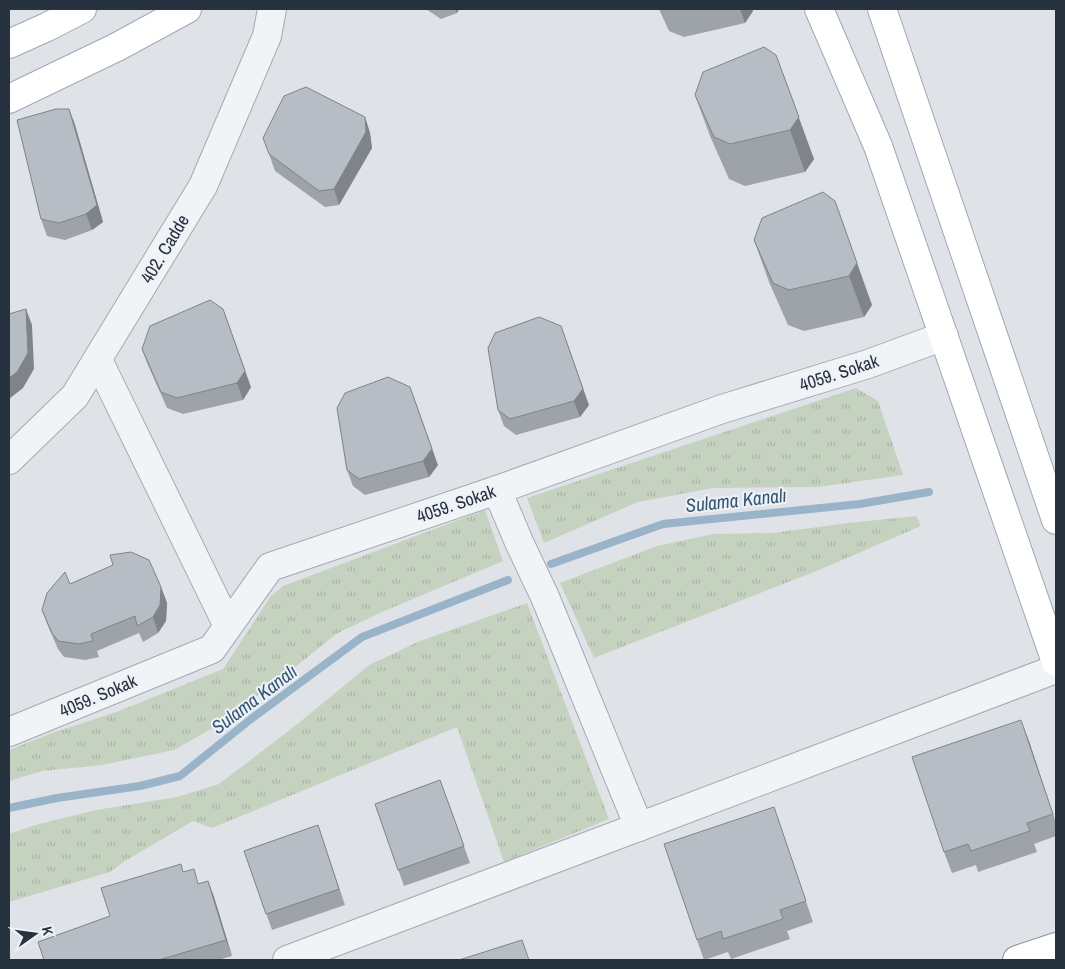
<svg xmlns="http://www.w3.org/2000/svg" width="1065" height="969" viewBox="0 0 1065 969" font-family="'Archivo Narrow',sans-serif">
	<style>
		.grass { fill: url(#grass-tufts) }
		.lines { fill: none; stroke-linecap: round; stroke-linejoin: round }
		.stream { stroke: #99b4c9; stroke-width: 8 }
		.minor-casing { stroke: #a4aab2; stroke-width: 30 }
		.major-casing { stroke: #9ea9b4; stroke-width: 30 }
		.highway-casing { stroke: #86929f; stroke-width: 30 }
		.minor { stroke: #f1f4f6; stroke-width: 28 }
		.major { stroke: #fff; stroke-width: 28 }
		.highway { stroke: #fff; stroke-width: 28 }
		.wall { fill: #9da3a9 }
		.shaded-wall { fill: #7f848a }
		.building { fill: #b6bdc5; stroke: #7f848a }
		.labels { text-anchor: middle; stroke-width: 4; stroke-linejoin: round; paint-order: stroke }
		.street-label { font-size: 18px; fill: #27323f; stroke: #eef2f6 }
		.water-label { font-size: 19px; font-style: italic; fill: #315574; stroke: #eef2f6 }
	</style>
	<defs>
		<pattern id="grass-tufts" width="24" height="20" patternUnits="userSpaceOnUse" patternTransform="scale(1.25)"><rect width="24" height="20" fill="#c6d2c0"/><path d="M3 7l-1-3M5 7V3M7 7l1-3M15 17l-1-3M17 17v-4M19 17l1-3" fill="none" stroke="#aab5a6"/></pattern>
	</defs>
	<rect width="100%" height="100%" fill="#dfe3e8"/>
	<!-- grass -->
	<g class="grass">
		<path d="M856,388l22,13 25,74 -85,12 -105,1 -75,14 -94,41 -17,-45z"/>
		<path d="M485,510l18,51 -121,51 -46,22 -47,38 -71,53 -44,25 -72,15 -60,6 -33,10v-31l43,-17 67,-22 104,-42 48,-73 12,-10z"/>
		<path d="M916,516l5,10 -102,44 -225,88 -34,-75 97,-37 56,-12 60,-1 75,-10z"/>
		<path d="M527,603l82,216 -105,43 -47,-135 -245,101 -19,-7 -68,40 -15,11 -101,30v-68l26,-9 61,-15 81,-13 42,-13 76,-58 74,-61 51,-24z"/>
	</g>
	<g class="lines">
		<!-- stream -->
		<g class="stream">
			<path d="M551,564l112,-40 197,-20 69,-12"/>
			<path d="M9,808l48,-10 83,-12 40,-10 71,-57 111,-82 146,-57"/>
		</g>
		<!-- minor casing -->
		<g class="minor-casing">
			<g id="minor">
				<path d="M98,360l130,266"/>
				<path d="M9,460l66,-64 128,-210 64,-150 5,-27"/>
				<path d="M497,490l22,52 26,55 94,230"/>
				<path d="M9,732l203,-83 58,-82 227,-77 225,-81 146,-45 76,-28"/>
				<path d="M287,960l769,-291"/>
			</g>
		</g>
		<!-- major casing -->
		<g class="major-casing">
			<g id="major">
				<path d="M819,9l59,137 178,516"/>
				<path d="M882,9l174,511"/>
				<path d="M9,44l38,-17 35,-18"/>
				<path d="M9,99l108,-52 70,-38"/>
			</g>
		</g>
		<!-- highway casing -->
		<g class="highway-casing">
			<path id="highway" d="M1017,960l39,-13"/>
		</g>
		<!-- minor -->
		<use href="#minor" class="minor"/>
		<!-- major -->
		<use href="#major" class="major"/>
		<!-- highway -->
		<use href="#highway" class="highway"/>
	</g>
	<!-- wall -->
	<g class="wall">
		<path d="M426,9h33l-2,4 -16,6z"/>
		<path d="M659,9h93l1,2 -8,12 -61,14 -15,-6z"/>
		<path d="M764,47l50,112 -9,13 -60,14 -16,-7 -19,-43 -15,-41z"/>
		<path d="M69,109l6,16 28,97 -11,8 -27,10 -18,-4 -6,-17z"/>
		<path d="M365,117l5,16 2,15 -33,57 -14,2 -50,-36 -6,-17z"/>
		<path d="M823,192l49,113 -8,12 -60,14 -16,-6 -19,-43 -15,-42z"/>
		<path d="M488,348l101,57 -9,12 -64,18 -12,-9 -6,-16z"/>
		<path d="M142,349l109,38 -8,13 -60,14 -16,-6 -19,-43z"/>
		<path d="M337,408l101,57 -9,12 -64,18 -12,-9 -6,-16z"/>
		<path d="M70,584l91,3 6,16 -1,18 -8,12 -15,9 -4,-9 -42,18 2,6 -14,3 -21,-3 -6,-8 -10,-23 -6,-16z"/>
		<path d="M1029,741l27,82v13l-22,8 3,8 -59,20 -2,-7 -24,8 -8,-21z"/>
		<path d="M440,780l30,83 -66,23 -29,-82z"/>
		<path d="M774,807l39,115 -26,9 3,8 -59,20 -3,-7 -24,8 -7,-20z"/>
		<path d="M318,825l27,80 -73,25 -28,-79z"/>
		<path d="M184,872l15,12 9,-3 6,16 18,59 -14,4h-174l66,-44z"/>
	</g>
	<!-- shaded-wall -->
	<g class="shaded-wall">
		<path d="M455,9h4l-2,4z"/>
		<path d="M740,9h12l1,2 -8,12z"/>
		<path d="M776,55l38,104 -9,13 -15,-42z"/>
		<path d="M69,109l6,16 28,97 -11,8 -6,-16z"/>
		<path d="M365,117l5,16 2,15 -33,57 -5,-16z"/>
		<path d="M835,201l37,104 -8,12 -15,-41z"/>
		<path d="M26,309l6,16 2,44 -11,19 -14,11v-21z"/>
		<path d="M223,309l28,78 -8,13 -6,-17z"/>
		<path d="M561,326l28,79 -9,12 -6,-16z"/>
		<path d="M410,387l28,78 -9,12 -6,-16z"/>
		<path d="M161,587l6,16 -1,18 -8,12 -5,-16z"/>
		<path d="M1021,720l8,21 27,83 -3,-10z"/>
		<path d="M208,881l6,16 18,59 -6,-16z"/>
	</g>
	<!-- building -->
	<g class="building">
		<path d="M764,47l12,8 23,62 -9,13 -60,14 -16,-7 -19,-42 8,-23z"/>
		<path d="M306,87l59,30 1,15 -32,57 -15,2 -50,-37 -6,-16 21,-42z"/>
		<path d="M56,109h13l28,96 -11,9 -27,9 -18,-4 -24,-99z"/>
		<path d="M823,192l12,9 22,62 -8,13 -60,14 -16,-7 -19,-43 8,-22z"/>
		<path d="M210,300l13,9 22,62 -8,12 -60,15 -16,-6 -19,-43 8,-23z"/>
		<path d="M26,309l2,44 -11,19 -8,6v-64z"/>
		<path d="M539,317l22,9 22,63 -9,12 -64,18 -12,-9 -10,-62 7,-15z"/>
		<path d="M388,377l22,10 22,62 -9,12 -64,18 -12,-9 -10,-62 8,-15z"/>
		<path d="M131,552l18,8 12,27 -1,18 -7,12 -16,9 -2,-10 -44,18 2,7 -14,3 -21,-3 -6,-8 -10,-23 5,-17 18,-21 5,12 43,-19 -3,-10z"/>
		<path d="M1021,720l32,94 -26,9 3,8 -59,20 -3,-7 -24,8 -32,-95z"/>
		<path d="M440,780l24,66 -66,24 -23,-66z"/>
		<path d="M774,807l32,94 -26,9 3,9 -60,20 -2,-8 -24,9 -33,-96z"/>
		<path d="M318,825l21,64 -73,25 -22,-63z"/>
		<path d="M181,864l2,8 11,-3 4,15 10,-3 18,59 -67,20h-115l-6,-18 72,-26 -9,-28z"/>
		<path d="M522,940l7,20h-70z"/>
	</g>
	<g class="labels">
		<!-- street labels -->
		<g class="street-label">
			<text transform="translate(165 249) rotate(-59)" y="6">402. Cadde</text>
			<text transform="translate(839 373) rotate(-18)" y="6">4059. Sokak</text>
			<text transform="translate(456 504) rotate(-19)" y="6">4059. Sokak</text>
			<text transform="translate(98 696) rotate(-23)" y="6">4059. Sokak</text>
		</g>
		<!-- water labels -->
		<g class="water-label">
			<text transform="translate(736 500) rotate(-6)" y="7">Sulama Kanalı</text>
			<text transform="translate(254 699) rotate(-37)" y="7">Sulama Kanalı</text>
		</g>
	</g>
	<!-- border -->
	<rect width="1065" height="969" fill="none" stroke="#27323f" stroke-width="20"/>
	<!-- north arrow -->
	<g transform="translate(35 934) rotate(76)" stroke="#eef2f6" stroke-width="4" paint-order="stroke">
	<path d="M0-4L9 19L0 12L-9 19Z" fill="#27323f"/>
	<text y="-8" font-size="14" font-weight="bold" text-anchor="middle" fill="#27323f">K</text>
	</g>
</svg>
